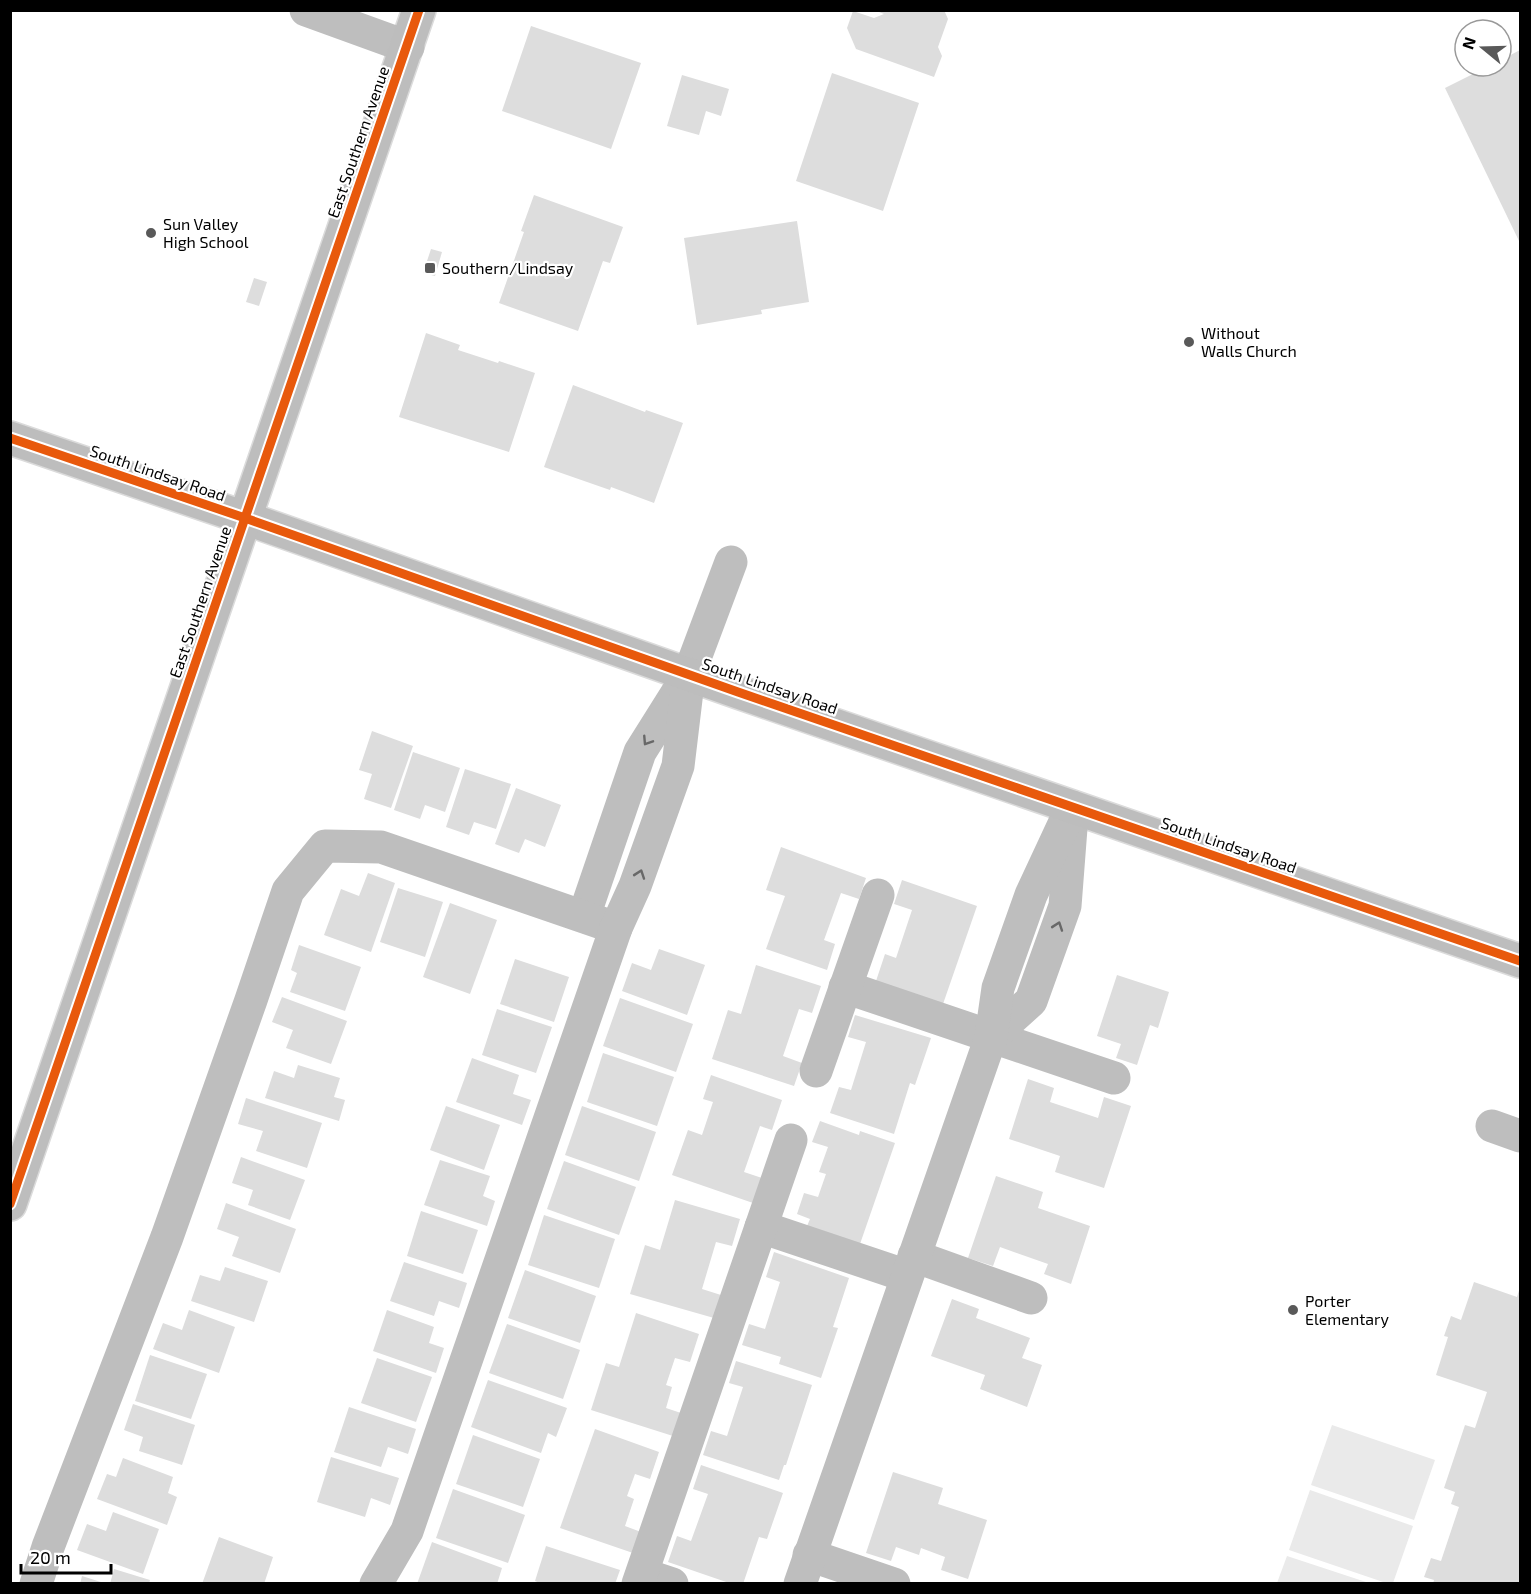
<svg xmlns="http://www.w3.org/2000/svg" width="1531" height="1594" viewBox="0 0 1531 1594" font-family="'Exo 2',sans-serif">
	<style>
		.green { fill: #eaeaea }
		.building { fill: #ddd }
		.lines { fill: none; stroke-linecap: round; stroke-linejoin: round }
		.major-casing { stroke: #dbdbdb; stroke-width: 36 }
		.minor { stroke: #bebebe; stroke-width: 33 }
		.major { stroke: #bdbdbd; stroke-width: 33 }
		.cycleway-casing { stroke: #fff; stroke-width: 13 }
		.cycleway { stroke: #e8590c; stroke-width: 9 }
		.oneway { stroke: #686868 }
		.poi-dot { fill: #595959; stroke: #fff; stroke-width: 2 }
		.labels { text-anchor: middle; stroke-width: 4.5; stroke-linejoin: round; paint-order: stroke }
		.street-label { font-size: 16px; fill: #000; stroke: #fff }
		.poi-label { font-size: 16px; fill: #000; stroke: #fff; text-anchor: start }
	</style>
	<rect width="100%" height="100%" fill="#fff"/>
	<!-- green -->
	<g class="green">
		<path d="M1332,1425l103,35 -21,60 -103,-35z"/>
		<path d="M1310,1490l103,36 -20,57h-7l-97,-33z"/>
		<path d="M1287,1556l82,27h-92z"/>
	</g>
	<!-- building -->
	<g class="building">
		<path d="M874,10h70l4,9 -10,28 4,9 -8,21 -78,-28 -9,-21 6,-17 21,7 10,-4z"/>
		<path d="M531,26l110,37 -30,86 -109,-38z"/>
		<path d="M1520,50v193l-75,-155 44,-22h12v-6z"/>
		<path d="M832,73l87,30 -36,108 -87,-30z"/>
		<path d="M682,75l47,14 -8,27 -15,-5 -7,24 -32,-9z"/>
		<path d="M534,195l89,32 -13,36 -7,-2 -25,70 -79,-28 25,-71 -3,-1z"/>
		<path d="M797,221l12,81 -48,8 1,4 -65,11 -13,-87z"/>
		<path d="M431,249l11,3 -7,24 -12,-3z"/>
		<path d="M254,278l13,4 -8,24 -13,-4z"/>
		<path d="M426,333l34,12 -2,5 40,13 1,-2 36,12 -26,79 -110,-35z"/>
		<path d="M573,385l72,27 1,-2 37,13 -29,80 -43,-16 -1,3 -66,-23z"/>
		<path d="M372,731l41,15 -22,62 -27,-9 8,-25 -13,-4z"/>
		<path d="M413,752l47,16 -15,44 -20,-7 -5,14 -26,-9z"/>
		<path d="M465,769l46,15 -15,45 -22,-7 -5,13 -23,-8z"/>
		<path d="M516,788l45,17 -16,42 -20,-8 -6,14 -24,-9z"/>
		<path d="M781,847l85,31 -7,21 -18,-6 -17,47 11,4 -8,26 -61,-21 19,-53 -19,-6z"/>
		<path d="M368,873l27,10 -24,69 -47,-17 17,-46 18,7z"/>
		<path d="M902,880l75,26 -34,98 -67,-23 9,-27 11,4 16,-48 -18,-6z"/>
		<path d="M398,888l45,14 -18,55 -45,-15z"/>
		<path d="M450,903l47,17 -27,74 -47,-17z"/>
		<path d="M299,945l62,22 -16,44 -55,-19 7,-19 -6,-3z"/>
		<path d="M659,949l46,16 -18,50 -65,-24 10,-28 19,7z"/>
		<path d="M515,959l54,18 -15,45 -54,-18z"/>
		<path d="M756,965l65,21 -9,27 -13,-4 -16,47 19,7 -8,23 -82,-27 16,-49 13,4z"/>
		<path d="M1117,975l52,17 -11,36 -8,-3 -13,40 -21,-7 5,-14 -24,-8z"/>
		<path d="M282,997l65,24 -16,43 -45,-16 7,-18 -21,-8z"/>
		<path d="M620,998l73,26 -17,48 -73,-26z"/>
		<path d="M497,1009l55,18 -16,46 -54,-18z"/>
		<path d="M855,1015l76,23 -16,47 -5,-2 -16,51 -64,-21 9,-26 12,3 15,-48 -18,-5z"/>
		<path d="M603,1053l71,24 -17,49 -70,-24z"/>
		<path d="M472,1058l47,17 -6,19 18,6 -9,25 -66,-23z"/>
		<path d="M298,1065l42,13 -6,19 11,3 -6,21 -74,-23 9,-27 20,7z"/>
		<path d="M711,1075l71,25 -10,30 -12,-4 -16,46 18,6 -9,25 -81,-28 16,-45 14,5 11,-33 -10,-3z"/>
		<path d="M1028,1079l26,9 -4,14 48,16 6,-21 27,9 -27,82 -49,-16 5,-16 -51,-17z"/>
		<path d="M246,1098l76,25 -15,45 -51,-17 7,-20 -25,-7z"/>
		<path d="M446,1106l54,19 -16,45 -54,-20z"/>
		<path d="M582,1106l74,26 -17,49 -74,-26z"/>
		<path d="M820,1121l39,14 1,-4 35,12 -35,101 -53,-18 3,-7 -13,-5 7,-21 14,4 8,-23 -7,-2 9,-25 -16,-5z"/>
		<path d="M241,1157l64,23 -15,40 -42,-15 5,-15 -21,-7z"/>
		<path d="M440,1160l50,16 -7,20 12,5 -8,25 -63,-21z"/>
		<path d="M564,1161l72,26 -17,48 -72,-26z"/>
		<path d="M996,1176l47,16 -5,16 52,18 -19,58 -27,-10 4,-10 -48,-17 -7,19 -25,-8z"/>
		<path d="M675,1200l65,19 -8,27 -16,-4 -14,47 19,6 -7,23 -84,-24 15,-49 15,5z"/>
		<path d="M226,1203l70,26 -16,44 -48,-17 7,-19 -22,-8z"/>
		<path d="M421,1211l57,19 -15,44 -56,-18z"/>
		<path d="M544,1215l71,24 -16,49 -71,-23z"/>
		<path d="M774,1252l75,26 -16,49 5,1 -17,50 -42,-14 2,-7 -39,-12 7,-21 16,5 15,-47 -14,-5z"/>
		<path d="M404,1262l63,21 -8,25 -20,-7 -5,15 -44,-15z"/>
		<path d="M225,1267l43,14 -14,41 -63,-21 9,-26 20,6z"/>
		<path d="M525,1270l71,26 -16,47 -72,-25z"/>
		<path d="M1474,1282l43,15 3,-10v297h-87l1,-4 -10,-3 7,-19 10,3 18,-54 -8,-3 4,-12 -11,-4 21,-63 10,3 12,-36 -51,-17 12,-38 -4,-1 7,-20 10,4z"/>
		<path d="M952,1299l27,10 -3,9 54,20 -8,20 20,7 -15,42 -47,-18 5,-14 -54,-19z"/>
		<path d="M189,1310l46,17 -16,46 -66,-24 10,-26 19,7z"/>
		<path d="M387,1310l47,17 -5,16 15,5 -8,25 -63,-22z"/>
		<path d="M636,1313l63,21 -9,28 -15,-4 -9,27 6,2 -6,21 15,5 -8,23 -82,-26 15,-47 13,4z"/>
		<path d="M507,1324l73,26 -17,49 -74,-26z"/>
		<path d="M150,1355l57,19 -16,45 -56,-18z"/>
		<path d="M377,1358l55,19 -16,45 -55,-19z"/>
		<path d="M736,1361l76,24 -26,80h-2l-5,15 -76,-25 8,-24 16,5 16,-49 -14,-4z"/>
		<path d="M488,1380l79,28 -11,29 -8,-4 -7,20 -70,-26z"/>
		<path d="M133,1404l62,21 -13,40 -43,-14 4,-14 -19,-7z"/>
		<path d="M349,1407l67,22 -8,25 -20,-7 -7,20 -47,-15z"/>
		<path d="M595,1429l64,23 -9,27 -15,-5 -8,22 7,3 -9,27 16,6 -8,21 -73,-25z"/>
		<path d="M473,1435l67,24 -17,48 -67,-23z"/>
		<path d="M331,1457l68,21 -9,27 -19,-7 -6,19 -48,-15z"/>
		<path d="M123,1458l50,19 -5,16 9,4 -10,28 -70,-26 10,-25 9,3z"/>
		<path d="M701,1465l82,28 -16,46 -8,-2 -16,47h-11l-64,-22 9,-26 14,5 17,-47 -15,-5z"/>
		<path d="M893,1472l50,16 -5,16 49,16 -19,59 -27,-9 4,-13 -24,-9 -2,7 -23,-8 -5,14 -25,-8z"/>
		<path d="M453,1489l72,26 -17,48 -72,-25z"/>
		<path d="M113,1512l46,17 -16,45 -66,-24 10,-26 19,7z"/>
		<path d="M219,1537l54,20 -9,27h-62z"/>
		<path d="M432,1542l70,26 -5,16h-80z"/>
		<path d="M546,1546l74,24 -5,14h-73l-7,-3z"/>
		<path d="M114,1569l36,11 -1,4h-39z"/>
		<path d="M82,1576l22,7v1h-24z"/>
	</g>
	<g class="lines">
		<!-- major casing -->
		<g class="major-casing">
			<g id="major">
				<path d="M10,438l235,80 493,174 782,269"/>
				<path d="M10,1204l409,-1194"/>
			</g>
		</g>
		<!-- minor -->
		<g class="minor">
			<path d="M306,10l102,37"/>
			<path d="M584,916l56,-164 49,-78 42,-112"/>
			<path d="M845,987l269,91"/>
			<path d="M991,1037l40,-36 34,-95 6,-78"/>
			<path d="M816,1071l62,-176"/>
			<path d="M1492,1126l28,10"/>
			<path d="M761,1227l146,49"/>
			<path d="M914,1256l117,42"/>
			<path d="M809,1555l85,29"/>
			<path d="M642,1574l30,10"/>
			<path d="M36,1584l12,-37 119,-310 84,-237 37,-109 37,-45 56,1 235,81"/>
			<path d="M376,1584l31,-53 209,-603 19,-42 43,-120 11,-92"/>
			<path d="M638,1584l153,-444"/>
			<path d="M800,1584l191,-547 7,-49 33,-93 41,-88"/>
		</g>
		<!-- major -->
		<use href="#major" class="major"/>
		<!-- cycleway casing -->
		<g class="cycleway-casing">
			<g id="cycleway">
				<path d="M10,438l235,80 493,174 782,269"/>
				<path d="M10,1204l409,-1194"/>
			</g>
		</g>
		<!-- cycleway -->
		<use href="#cycleway" class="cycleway"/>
	</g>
	<!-- one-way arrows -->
	<defs><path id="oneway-chevron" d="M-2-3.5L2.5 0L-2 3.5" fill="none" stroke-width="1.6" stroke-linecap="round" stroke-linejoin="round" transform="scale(1.5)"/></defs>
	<g class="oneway">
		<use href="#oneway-chevron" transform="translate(647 741) rotate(123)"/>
		<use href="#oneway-chevron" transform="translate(640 874) rotate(-71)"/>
		<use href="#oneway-chevron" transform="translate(1058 926) rotate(-71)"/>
	</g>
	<!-- markers -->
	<g class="poi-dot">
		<circle cx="151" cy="233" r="6"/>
		<rect x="424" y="262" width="12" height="12" rx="3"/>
		<circle cx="1189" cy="342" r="6"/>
		<circle cx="1293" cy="1310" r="6"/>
	</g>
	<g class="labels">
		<!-- street labels -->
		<g class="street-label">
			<text transform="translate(358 142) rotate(-71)" y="6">East Southern Avenue</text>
			<text transform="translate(158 473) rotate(19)" y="6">South Lindsay Road</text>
			<text transform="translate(200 602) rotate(-71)" y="6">East Southern Avenue</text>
			<text transform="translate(770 686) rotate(19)" y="6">South Lindsay Road</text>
			<text transform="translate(1229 845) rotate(19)" y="6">South Lindsay Road</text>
		</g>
		<!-- poi labels -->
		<g class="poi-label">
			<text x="163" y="230">Sun Valley<tspan x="163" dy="18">High School</tspan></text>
			<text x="442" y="274">Southern/Lindsay</text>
			<text x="1201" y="339">Without<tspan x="1201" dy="18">Walls Church</tspan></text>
			<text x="1305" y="1307">Porter<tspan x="1305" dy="18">Elementary</tspan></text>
		</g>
	</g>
	<!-- border -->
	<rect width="1531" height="1594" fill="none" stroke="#000000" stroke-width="24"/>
	<!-- north arrow -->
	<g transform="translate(1483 48) rotate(289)"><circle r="28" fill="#ffffff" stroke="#999999" stroke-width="1.5"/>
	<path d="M0-4.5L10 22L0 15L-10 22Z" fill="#595959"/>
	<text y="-9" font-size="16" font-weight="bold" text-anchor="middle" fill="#000000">N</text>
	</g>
	<!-- scale -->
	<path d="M21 1564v9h90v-9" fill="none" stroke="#000000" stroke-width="3"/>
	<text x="30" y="1564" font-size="18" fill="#000000" stroke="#ffffff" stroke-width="4.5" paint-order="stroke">20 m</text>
</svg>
